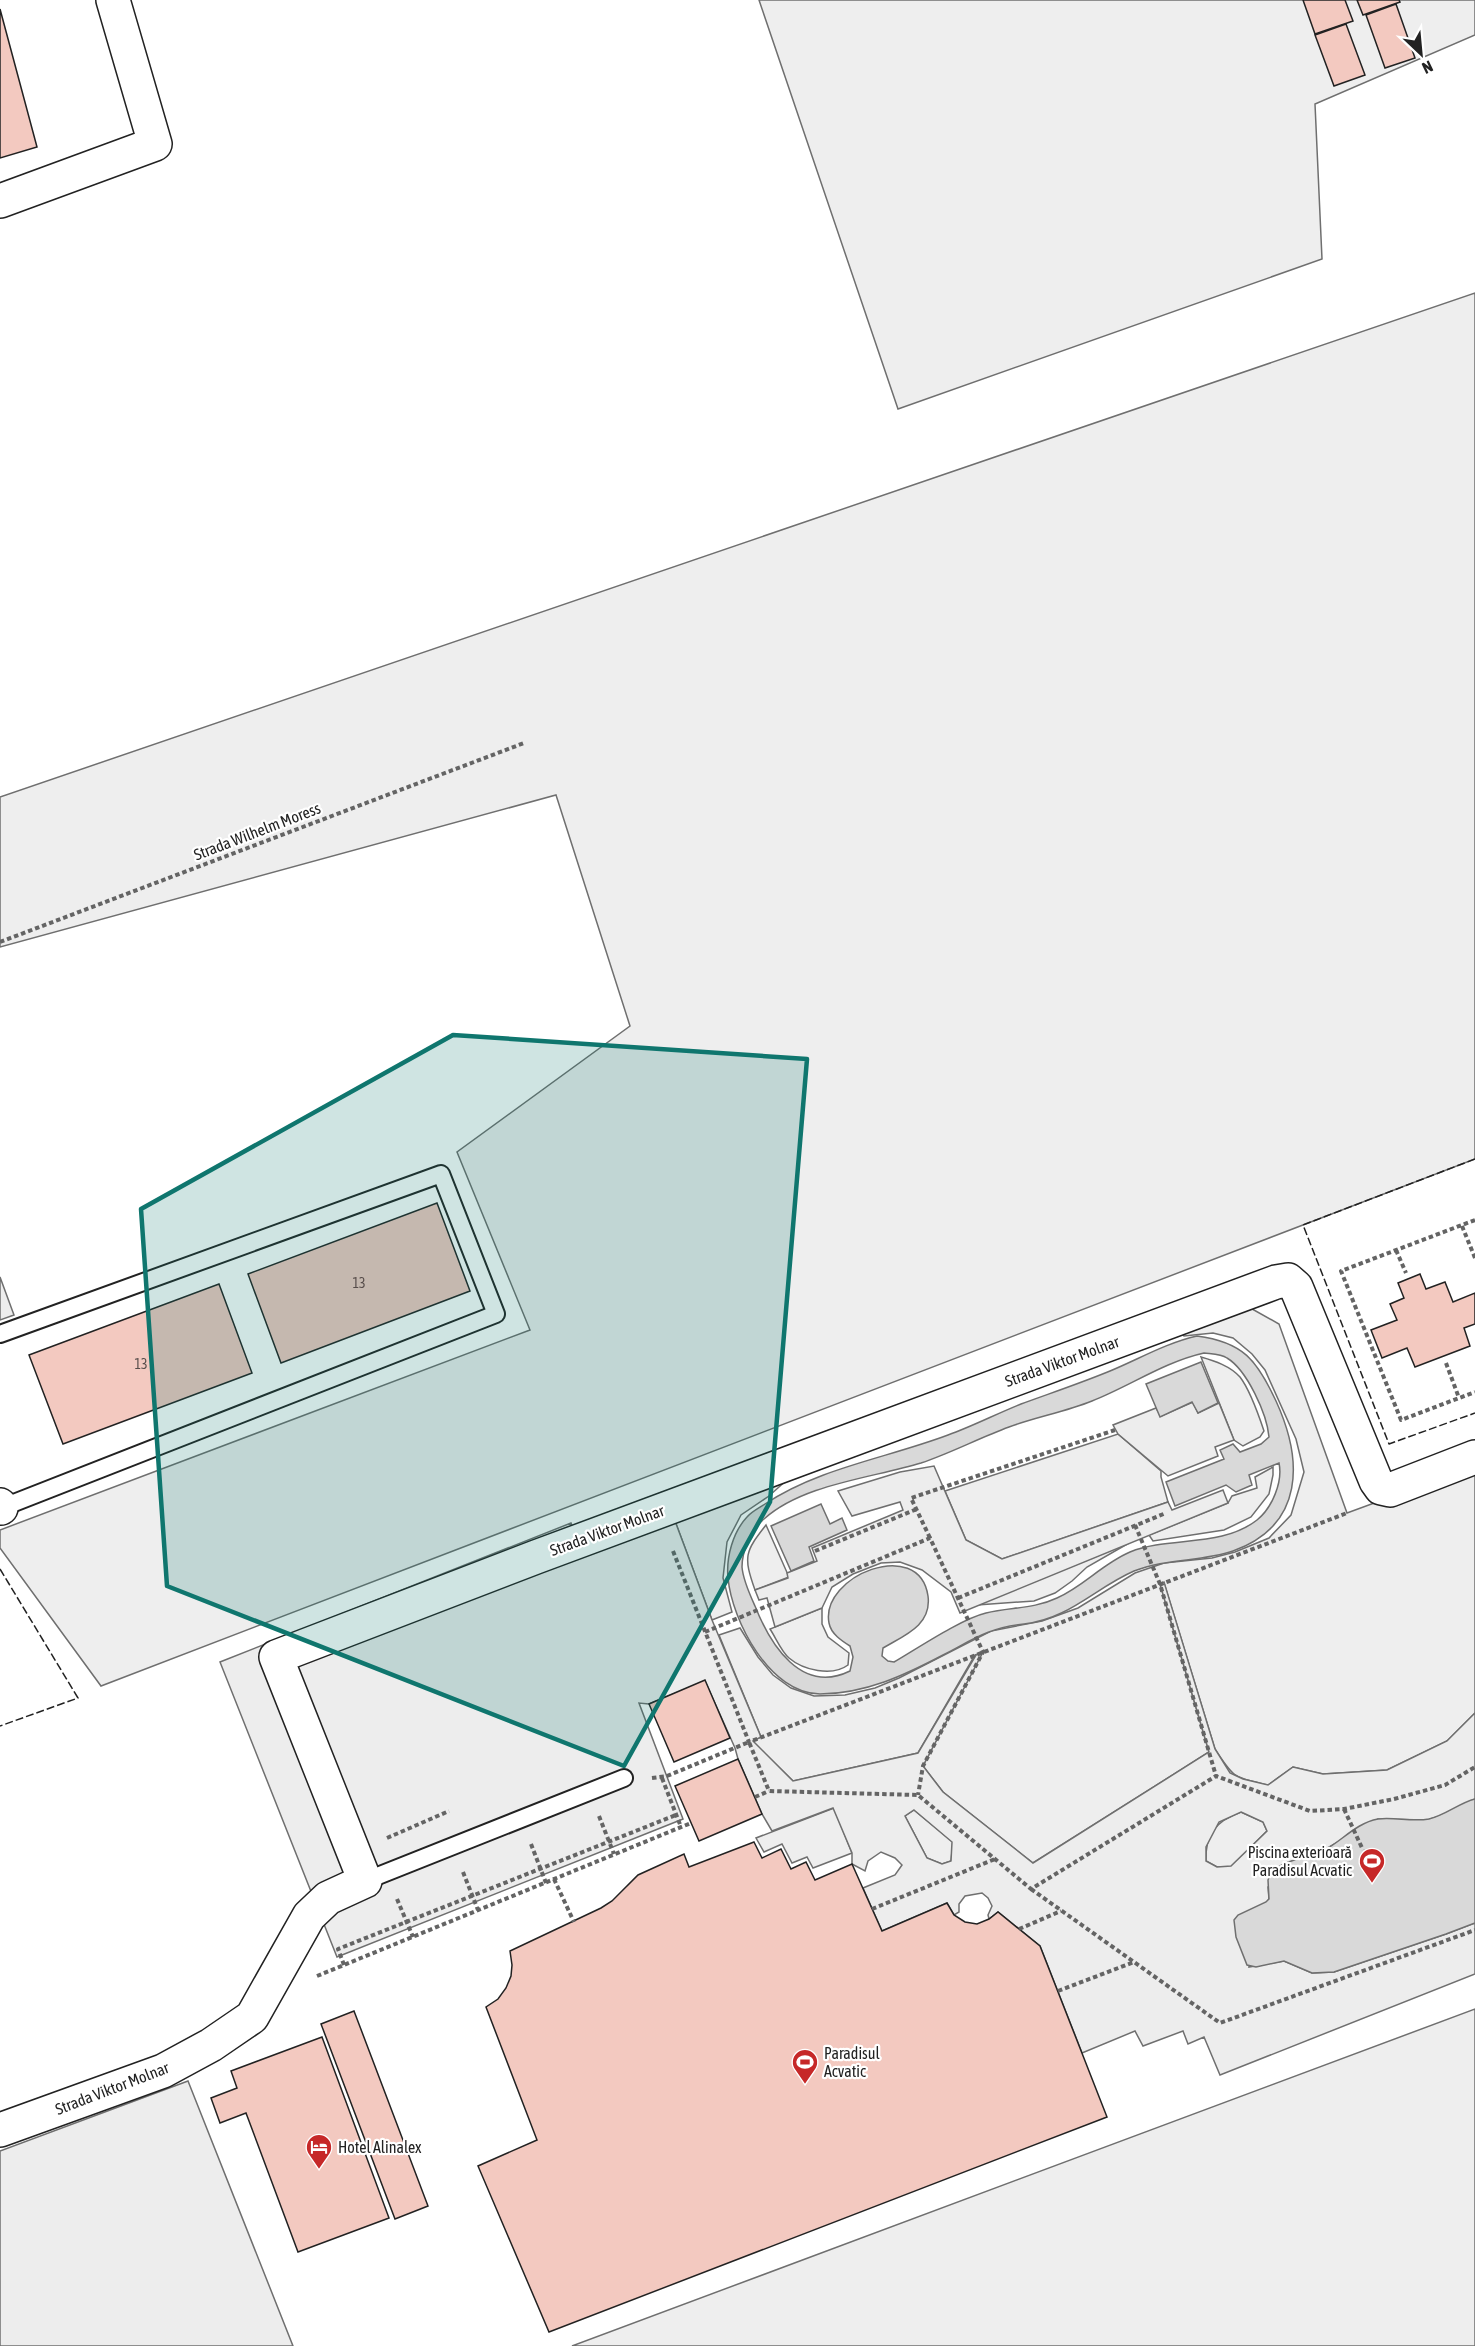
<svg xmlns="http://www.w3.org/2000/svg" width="1475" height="2346" viewBox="0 0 1475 2346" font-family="'Asap Condensed',sans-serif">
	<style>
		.green { fill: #eee; stroke: #6f6f6f; stroke-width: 1.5 }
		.parking { fill: #ededed; stroke: #6f6f6f; stroke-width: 1.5; fill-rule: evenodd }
		.water { fill: #d9d9d9; stroke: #6f6f6f; stroke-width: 1.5; fill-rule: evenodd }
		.building { fill: #f3c9c0; stroke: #222; stroke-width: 1.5 }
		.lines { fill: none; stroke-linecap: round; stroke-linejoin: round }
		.service-casing { stroke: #222; stroke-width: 20 }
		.minor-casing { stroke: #222; stroke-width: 36 }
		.path { stroke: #646464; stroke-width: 4; stroke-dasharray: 4.5 3; stroke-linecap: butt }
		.service { stroke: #fff; stroke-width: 16 }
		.minor { stroke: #fff; stroke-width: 33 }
		.fence { stroke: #222; stroke-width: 1.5; stroke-dasharray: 8 3; stroke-linecap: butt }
		.marked { fill: #0f766e; fill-opacity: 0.2; stroke: #0f766e; stroke-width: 4.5; stroke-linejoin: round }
		.labels { text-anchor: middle; stroke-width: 4.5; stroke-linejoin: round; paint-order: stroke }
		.number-label { font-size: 14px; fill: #564c4a }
		.street-label { font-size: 16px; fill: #222; stroke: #fff }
		.poi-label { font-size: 16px; fill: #222; stroke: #fff; text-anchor: start }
	</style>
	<rect width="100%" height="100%" fill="#fff"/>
	<!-- green -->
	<g class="green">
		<path d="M759,0h716v35l-160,69 7,155 -424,150z"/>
		<path d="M1475,293v866l-1374,527 -101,-138v-18l530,-200 -73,-178 173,-126 -74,-231 -556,152v-150z"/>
		<path d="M1245,1305l34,19 68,189 128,-47v247l-28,28 -60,29 -64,4 -30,-7 -25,18c-34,-8 -34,-6 -53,-36l-51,-166 -4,1 49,168 -176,111 -90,-71 -20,-26 59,-113 -7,2 -57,98 -125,28 -41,-40 9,-4 -42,-102 21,-7 18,29 15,18 18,13 23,8 31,-1 30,-7 24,-10 92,-47 51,-10 36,-13 57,-35 29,-10 48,-5 23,-6 34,-14 22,-23 13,-43 -8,-33 -31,-69 -13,-16 -19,-16 -20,-5 -29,3 -6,-6z"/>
		<path d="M1201,1357c14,4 29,9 39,20 10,13 19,39 24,54l-4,6 -17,9 -9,-6z"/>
		<path d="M1118,1434l43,37v6l7,25 -166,57 -36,-19 -21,-49z"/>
		<path d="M1273,1467v8l-4,19 -18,23 -27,13 -71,11 -4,-6 79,-32 4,-7 25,-8 -2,-11z"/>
		<path d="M789,1478l-20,18 -28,19 -14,27 -4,36 9,34 -20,8 -37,-99z"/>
		<path d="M766,1525l23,52 -34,13c-12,-34 -10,-38 11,-65z"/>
		<path d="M1129,1543l-42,24 -15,14 -17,12 -21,8 -57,4z"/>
		<path d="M822,1608v16l6,13 21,16 -1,12c-16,12 -45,5 -59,-7 -8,-7 -13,-20 -19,-29z"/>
		<path d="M834,1808l18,45 -39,15 -6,-11 -15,6 -10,-19 -18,8 -8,-14z"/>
		<path d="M914,1810l39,32 -2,19 -9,3 -15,-6 -22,-42z"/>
		<path d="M1241,1812l22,10 4,9 -36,36h-14l-11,-6c-1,-27 10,-40 35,-49z"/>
		<path d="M1475,2009v337h-903z"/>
	</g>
	<!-- parking -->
	<g class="parking">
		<path d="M0,1277l14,38 -14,5z"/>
		<path d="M1193,1402l5,11 21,-10 15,37 -19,7 3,9 -50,20 -50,-42 -5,-9 43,-17 5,8z"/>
		<path d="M934,1466l32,74 36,19 166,-57 4,8 51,-20 5,13 -268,110 -9,-21 -29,-22 -22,-8 -19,1 -28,11 -21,13 -10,21 -47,19 -8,-29 -8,2 -4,-10 33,-12 -1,-5 30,-12 -5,-13 91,-38 -3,-8 -48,14 -14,-25 62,-19z"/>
		<path d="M675,1521l37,99 49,117 -8,4 40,40 125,-28 58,-98 7,-3 -60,114 20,26 90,71 176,-111 -49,-168 4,-2 51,167 15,24 13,6 25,6 25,-18 30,7 64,-4 60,-29 28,-28v86l-35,17 -13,4 -49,-1 -54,31 -32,11 -24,26 1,12 -3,4 -10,6 -7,58 35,-6 28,12 22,-1 112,-38 29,-11v51l-255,101 -16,-38 -16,7 -5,-13 -40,15 -8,-15 -53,22 -42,-107 -42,-34 -9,7 -1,-4 4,-9 -4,-8 -6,-5 -17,3 -6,8v8l-5,3 -7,-12 -65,28 -19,-43 32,-13 7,-10 -7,-7 -14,-6 -13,9 -3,10 -13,-7v-11l-19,-45 -61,23 -10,-17 -24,-55 -3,-11 -30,-67 -56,23 -10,-1 44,116 -346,138 -117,-295 351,-139 13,33zM914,1810l38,32 -1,19 -9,3 -15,-6 -22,-42zM1241,1812l22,10 4,9 -36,35 -14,1 -11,-6v-14l13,-25z"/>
		<path d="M188,2081l105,265h-293v-195z"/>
	</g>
	<!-- water -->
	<g class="water">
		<path d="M1197,1336c46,6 60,24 79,65 27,59 29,124 -43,150 -32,11 -67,7 -99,20 -39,17 -65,48 -110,53 -36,4 -50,15 -81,31 -38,20 -78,39 -123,39 -50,0 -88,-73 -92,-116 -2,-21 5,-46 19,-61 4,-5 12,-9 18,-13 54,-36 122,-46 183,-69 25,-9 48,-21 73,-31 30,-11 60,-21 89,-33 29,-12 56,-28 87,-35zM1204,1353c7,1 17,1 23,5 20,12 40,56 42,79l-8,7 -21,8 -7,-8 -13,6 4,9 -58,23 9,24 51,-21 10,7 16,-7 -3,-10 30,-12c4,19 -7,45 -22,57 -36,28 -87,16 -127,32 -28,12 -46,34 -73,46 -23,11 -47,9 -71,15 -25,6 -68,35 -92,49l-6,-1 -6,-5 1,-8c20,-12 49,-22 45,-52 -9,-60 -108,-20 -99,27 2,11 13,18 21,23l3,11 -3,14c-49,24 -80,-27 -95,-65 -5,-11 -12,-26 -13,-39 0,-16 9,-37 22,-48 39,-35 108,-41 157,-56 30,-10 58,-25 88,-36 27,-10 56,-15 83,-26 38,-15 72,-39 112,-48z"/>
		<path d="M1201,1362l17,41 -20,10 -6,-11 -32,15 -14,-33z"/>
		<path d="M821,1504l9,20 12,-6 5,12 -38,17 5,14 -23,10 -20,-45z"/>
		<path d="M1475,1799v124l-29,11 -112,38 -22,1 -28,-12 -28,6 -9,-2 -11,-28 -2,-17 4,-5 28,-13 3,-3 -1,-19c8,-22 38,-20 55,-29 19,-10 33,-28 55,-32 17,-2 34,3 51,0 17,-4 30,-16 46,-20z"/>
	</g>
	<!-- building -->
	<g class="building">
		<path d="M1303,0h42l8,21 -38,13z"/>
		<path d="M1357,0h42l1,2 -37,13z"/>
		<path d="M1396,4l19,54 -30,10 -19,-53z"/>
		<path d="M0,9l37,138 -37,11z"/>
		<path d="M1346,24l19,51 -31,11 -19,-51z"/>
		<path d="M437,1203l33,88 -189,72 -33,-89z"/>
		<path d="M1420,1274l6,15 19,-7 8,20 22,-9v31l-11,4 6,18 -55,21 -8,-19 -25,10 -11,-28 26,-10 -7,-16 14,-6 -6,-15z"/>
		<path d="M219,1284l33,89 -189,71 -34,-89z"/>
		<path d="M705,1680l25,58 -56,24 -25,-58z"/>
		<path d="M738,1759l24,55 -63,27 -24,-55z"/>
		<path d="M754,1842l8,16 19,-9 10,20 15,-7 9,18 37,-16 30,67 65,-28 7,12 11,7 12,2 12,-5 9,-7 42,34 67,171 -558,215 -71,-166 59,-26 -51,-133 12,-8 8,-11 5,-12 1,-11 -2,-14 91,-43 11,-7 26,-26 46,-21 5,13z"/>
		<path d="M354,2011l74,195 -33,13 -74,-195z"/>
		<path d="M322,2037l67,181 -91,34 -52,-139 -26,10 -9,-25 26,-10 -6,-17z"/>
	</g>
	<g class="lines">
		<!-- service casing -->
		<g class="service-casing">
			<g id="service">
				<path d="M0,1334l441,-160 55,140 -495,194"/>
				<path d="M365,1881l259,-103"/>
			</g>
		</g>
		<!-- minor casing -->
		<g class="minor-casing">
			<g id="minor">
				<path d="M0,201l155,-57 -42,-144"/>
				<path d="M0,1505l1,3"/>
				<path d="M0,2130l163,-59 48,-26 41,-28 57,-101 19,-18 37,-17 -89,-224 260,-100 740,-275 12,-2 8,7 80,194 5,7 9,2 85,-33"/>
			</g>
		</g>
		<!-- path -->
		<g class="path">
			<path d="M0,942l524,-199"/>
			<path d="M1475,1220l-134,51 60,149 74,-28"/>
			<path d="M1462,1226l13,32"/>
			<path d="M1396,1250l10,23"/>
			<path d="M1446,1363l13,35"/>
			<path d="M1135,1525l25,59 56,192"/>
			<path d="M930,1538l-19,-40 204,-68"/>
			<path d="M673,1551l76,191 598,-229"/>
			<path d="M815,1551l102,-42"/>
			<path d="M958,1598l208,-85"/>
			<path d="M705,1632l225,-94 53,114 -60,114 -5,29"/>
			<path d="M652,1778l15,-2 82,-34 20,49 149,4 113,94 185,-113 94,35 34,-2 50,-10 51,-14 30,-18"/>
			<path d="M662,1778l19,49"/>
			<path d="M755,1797l14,-6"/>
			<path d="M1344,1809l19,41"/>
			<path d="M599,1816l15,38"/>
			<path d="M387,1838l62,-27"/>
			<path d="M531,1844l15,39"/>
			<path d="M463,1872l15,38"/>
			<path d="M554,1879l20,43"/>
			<path d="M1031,1889l189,134 255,-93"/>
			<path d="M397,1899l16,38"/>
			<path d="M872,1909l123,-50"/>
			<path d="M1019,1929l42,-18"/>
			<path d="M344,1965l-6,-16 338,-134"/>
			<path d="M317,1976l374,-153"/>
			<path d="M1058,1991l76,-29"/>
		</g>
		<!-- service -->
		<use href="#service" class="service"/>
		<!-- minor -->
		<use href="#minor" class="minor"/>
		<!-- fence -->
		<g class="fence">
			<path d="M1475,1159l-172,66 86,219 86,-31"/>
			<path d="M0,1569l78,129 -78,28"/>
		</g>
	</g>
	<!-- marked area -->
	<path class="marked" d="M453,1035l354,24 -37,443 -146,264 -457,-180 -26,-377z"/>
	<!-- icons -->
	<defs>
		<g id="stadium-pin" transform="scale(1.35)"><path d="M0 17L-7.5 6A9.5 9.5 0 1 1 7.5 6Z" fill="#c62828" stroke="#fff"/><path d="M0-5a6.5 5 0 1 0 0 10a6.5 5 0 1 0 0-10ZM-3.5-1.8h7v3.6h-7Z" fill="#fff"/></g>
		<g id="hotel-pin" transform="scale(1.35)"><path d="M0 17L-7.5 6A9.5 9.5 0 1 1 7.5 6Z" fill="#c62828" stroke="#fff"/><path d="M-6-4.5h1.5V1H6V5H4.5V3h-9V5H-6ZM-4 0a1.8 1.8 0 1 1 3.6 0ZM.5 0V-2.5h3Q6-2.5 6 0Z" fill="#fff"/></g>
	</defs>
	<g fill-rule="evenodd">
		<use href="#stadium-pin" x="1372" y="1861"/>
		<use href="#stadium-pin" x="805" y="2062"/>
		<use href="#hotel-pin" x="319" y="2147"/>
	</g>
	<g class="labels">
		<!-- number labels -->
		<g class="number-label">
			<text x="359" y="1288">13</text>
			<text x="141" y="1369">13</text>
		</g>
		<!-- street labels -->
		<g class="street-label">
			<text transform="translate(257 831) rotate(-21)" y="6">Strada Wilhelm Moress</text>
			<text transform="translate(1062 1361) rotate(-20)" y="6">Strada Viktor Molnar</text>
			<text transform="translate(607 1530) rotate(-20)" y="6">Strada Viktor Molnar</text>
			<text transform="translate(112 2088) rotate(-21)" y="6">Strada Viktor Molnar</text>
		</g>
		<!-- poi labels -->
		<g class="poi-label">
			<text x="1352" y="1858" text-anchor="end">Piscina exterioară<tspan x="1352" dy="18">Paradisul Acvatic</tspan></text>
			<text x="824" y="2059">Paradisul<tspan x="824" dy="18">Acvatic</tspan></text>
			<text x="338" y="2153">Hotel Alinalex</text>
		</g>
	</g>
	<!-- north arrow -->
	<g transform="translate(1421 54) rotate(154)" stroke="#ffffff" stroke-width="4.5" paint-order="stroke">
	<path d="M0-4.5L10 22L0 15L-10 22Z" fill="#222222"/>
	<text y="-9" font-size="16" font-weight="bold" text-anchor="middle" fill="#222222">N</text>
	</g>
</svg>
